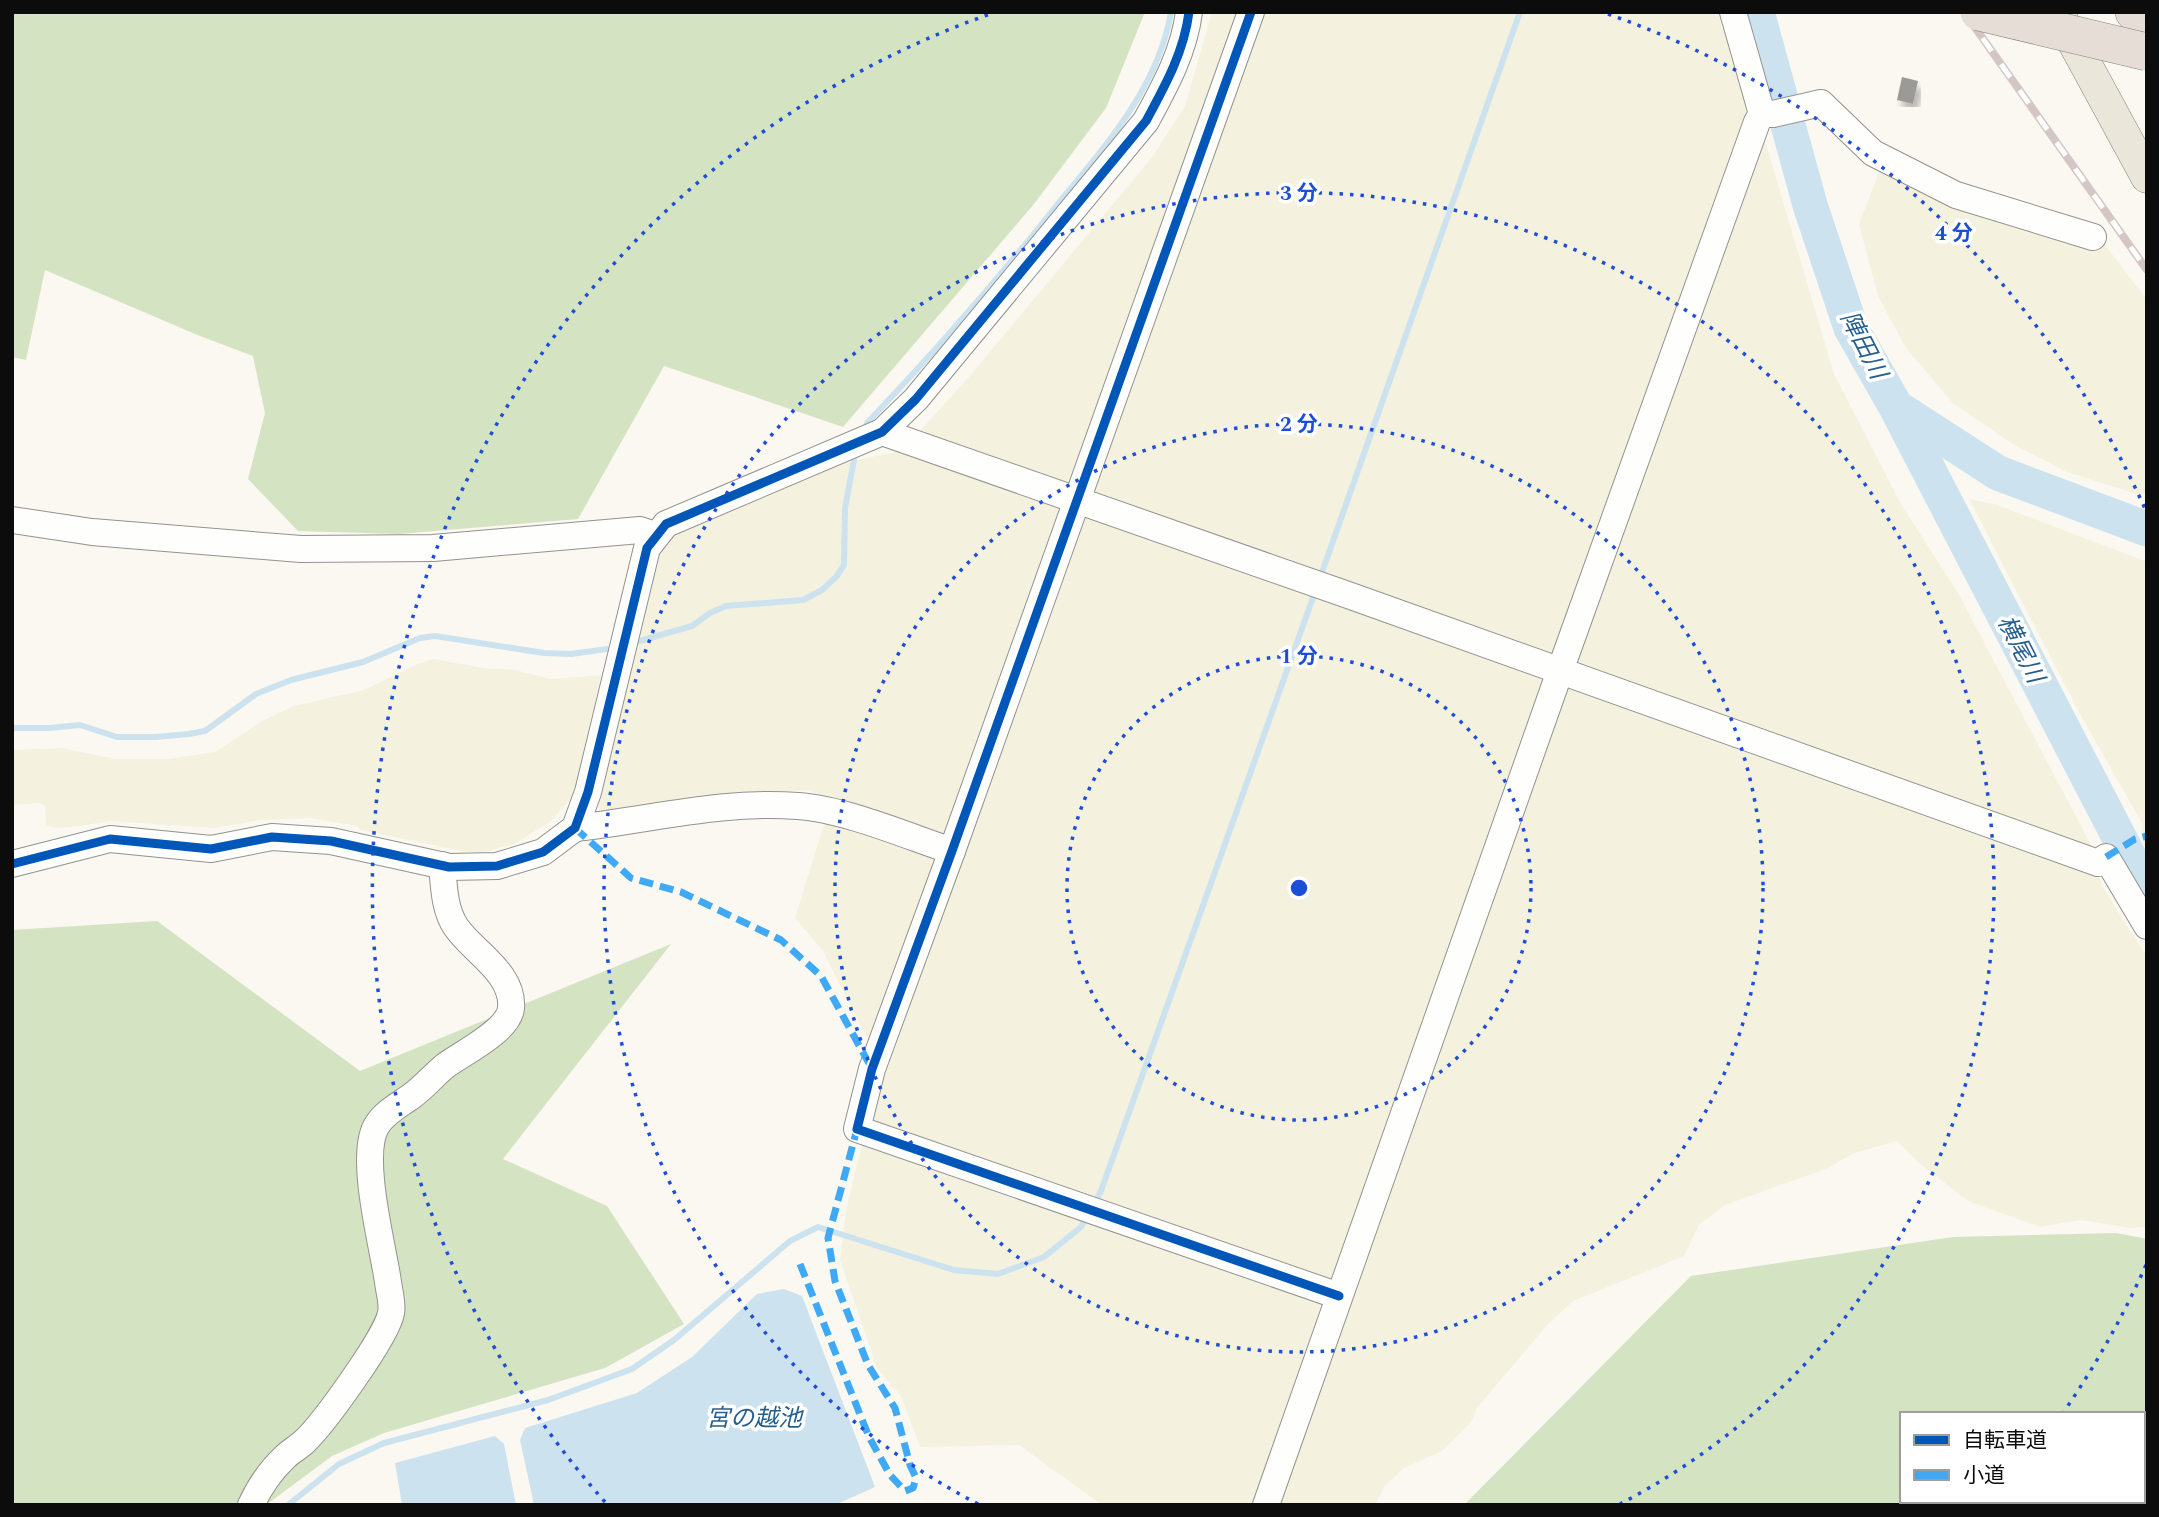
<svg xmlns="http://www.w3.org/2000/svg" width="2159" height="1517" viewBox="0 0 2159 1517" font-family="Spectral,'Noto Sans JP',serif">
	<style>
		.farmland { fill: #f4f2de }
		.forest { fill: #d4e3c2; fill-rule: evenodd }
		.water { fill: #cce2ef }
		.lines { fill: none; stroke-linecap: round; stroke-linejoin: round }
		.stream { stroke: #cce2ef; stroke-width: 6 }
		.river { stroke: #cce2ef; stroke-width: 35 }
		.building { fill: #9c9a96; filter: url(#shadow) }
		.minor-casing { stroke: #93928f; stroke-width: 28 }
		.major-casing { stroke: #80807c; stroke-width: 33 }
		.highway-casing { stroke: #80807c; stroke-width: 38 }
		.minor { stroke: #fefefd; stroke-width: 26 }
		.major { stroke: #eae6da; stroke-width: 32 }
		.highway { stroke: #e6ded6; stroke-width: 37 }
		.rail-casing { stroke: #d5c6c6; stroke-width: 8 }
		.rail { stroke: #fff; stroke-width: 5; stroke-dasharray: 16; stroke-linecap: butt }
		.highway-bridge-casing { stroke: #80807c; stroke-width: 38; stroke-linecap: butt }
		.highway-bridge { stroke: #e6ded6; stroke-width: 37 }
		.quiet { stroke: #3fa9f5; stroke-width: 7; stroke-dasharray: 14 7; stroke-linecap: butt }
		.cycleway-casing { stroke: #fff; stroke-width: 13 }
		.cycleway { stroke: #0057b8; stroke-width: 9 }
		.ring { fill: none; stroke: #1d4ed8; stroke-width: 3.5; stroke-dasharray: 3.5 7 }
		.labels { text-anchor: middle; stroke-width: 7; stroke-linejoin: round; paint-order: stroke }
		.water-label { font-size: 24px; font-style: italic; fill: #255f8e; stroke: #fff }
		.centre { fill: #1d4ed8; stroke: #fff; stroke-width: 3.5 }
		.ring-label { font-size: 21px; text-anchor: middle; font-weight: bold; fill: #1d4ed8; stroke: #fff; stroke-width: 7; stroke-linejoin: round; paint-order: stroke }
	</style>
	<defs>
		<filter id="shadow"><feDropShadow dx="4.5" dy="8" stdDeviation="3.5" flood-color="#0004"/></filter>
	</defs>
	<rect width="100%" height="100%" fill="#faf8f0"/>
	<!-- farmland -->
	<g class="farmland">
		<path d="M1212,12h515l107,362 68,132 55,85 133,252 12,43 45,71v270l-16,1 -49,-8 -42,7 -72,-26 -49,-38 -22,-22 -43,12 -26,15 -103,37 -26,20 -15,31 -111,45 -25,23 -71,84 -6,14 -29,29 -38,17 -19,18 -10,19h-273l-83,-60 -99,2 -19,-51 -24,-28 -37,-108 6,-50 17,-69 7,-97 -47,-93 -28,-33 30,-97 1,-25 -20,-6 -91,5 -115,17 -2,-10 38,-171 26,-88 20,-17 159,-63 55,-11 21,-18 51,-56 185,-222 32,-50z"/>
		<path d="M1881,167l54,29 170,49 42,55v193l-7,2 -73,-23 -56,-29 -58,-40 -47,-55 -28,-52 -19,-72z"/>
		<path d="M1969,499l26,5 152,58v288l-4,-7 -1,-20 -62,-109z"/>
		<path d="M433,659l50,9 32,2 35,9 51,-4 -27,120 -24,27 -36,22 -34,9 -18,-2 -101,-21 -4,-4 -46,-8 -51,2 -47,8 -103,-7 -30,5 -24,2 -10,-3 -1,-19 -5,-3 -28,2v-55l49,-2 54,11h53l47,-7 47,-31 32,-15 70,-16 54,-26z"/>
	</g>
	<!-- forest -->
	<g class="forest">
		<path d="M12,12h1133l-39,96 -72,96 -191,223 -179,-61 -86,153 -180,15 -100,-3 -50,-52 17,-66 -12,-57 -53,-20 -155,-66 -19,90 -14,-3z"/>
		<path d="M157,921l203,150 311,-127 -168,215 104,47 77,118 -79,44 -221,65 -52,23 -66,49h-254v-575z"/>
		<path d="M2116,1233l31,6v266h-683l227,-229 262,-39zM1902,1414h241v87h-241z"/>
	</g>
	<!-- water -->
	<g class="water">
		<path d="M784,1289l18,7 73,191 -40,18h-301l-14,-65 5,-12 112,-35 55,-36 65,-63z"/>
		<path d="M495,1436l9,8 12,61h-114l-7,-42z"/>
	</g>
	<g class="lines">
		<!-- stream -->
		<g class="stream">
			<path d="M865,430l2,-7c65,-68 127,-139 186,-213 48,-59 105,-120 118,-198"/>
			<path d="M1320,578l200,-566"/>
			<path d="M636,642l56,-16 18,-13 16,-7 77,-6 19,-10 14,-13 8,-12 1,-57 9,-48"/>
			<path d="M12,728h37l31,-3 37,12h39l33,-3 16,-3 51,-37 35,-14 72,-18 57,-24 15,-2 109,17 27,1 36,-5"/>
			<path d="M1094,1204l7,-13 214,-599"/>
			<path d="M288,1505l51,-41 45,-21 164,-43 84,-31 42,-29 116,-99 28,-14 136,43 44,4 46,-17 37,-30 6,-11"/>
		</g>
		<!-- river -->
		<g class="river">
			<path d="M1757,12l53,193 41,123 45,79 251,484"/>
			<path d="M1899,409l99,64 149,56"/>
		</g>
	</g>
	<!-- building -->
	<path class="building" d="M1902,77l16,4 -5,23 -16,-4z"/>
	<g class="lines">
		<!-- minor casing -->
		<g class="minor-casing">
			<g id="minor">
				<path d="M1251,12l-299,839 -80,218 -15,60 482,167"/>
				<path d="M1762,114h11l48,-11 52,50 83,42 137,42"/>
				<path d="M882,432l466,163 750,268 8,-6 41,69"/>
				<path d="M12,520l80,12 209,17 132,-1 207,-18 15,5"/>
				<path d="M575,828c74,-8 148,-28 223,-22 46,3 109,30 154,45"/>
				<path d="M12,864l98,-25 101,10 61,-12 59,4 118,26 48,-1 46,-14 32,-24 13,-36 59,-244 19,-24 216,-92 34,-33 230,-278c19,-35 38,-69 43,-109"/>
				<path d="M251,1505c8,-17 20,-35 34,-48 6,-6 14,-10 20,-16 19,-18 82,-105 86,-128 2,-9 -2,-22 -3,-31 -5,-36 -30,-127 -11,-157 8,-13 24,-21 36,-30 12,-9 21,-20 32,-29 17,-13 64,-35 66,-58 3,-35 -38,-56 -55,-81 -12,-18 -12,-41 -14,-62"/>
				<path d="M1266,1505l294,-834 197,-549 5,-8 -29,-102"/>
			</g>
		</g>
		<!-- major casing -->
		<g class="major-casing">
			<path id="major" d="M2060,17l87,160"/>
		</g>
		<!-- highway casing -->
		<g class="highway-casing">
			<path id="highway" d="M2134,12l13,2"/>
		</g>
		<!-- minor -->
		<use href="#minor" class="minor"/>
		<!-- major -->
		<use href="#major" class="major"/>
		<!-- highway -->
		<use href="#highway" class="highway"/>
		<!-- rail casing -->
		<g class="rail-casing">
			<path id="rail" d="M1964,12l183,258"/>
		</g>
		<!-- rail -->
		<use href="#rail" class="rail"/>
		<!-- highway-bridge casing -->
		<g class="highway-bridge-casing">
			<path id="highway-bridge" d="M1979,12l168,40"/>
		</g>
		<!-- highway-bridge -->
		<use href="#highway-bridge" class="highway-bridge"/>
		<!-- quiet -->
		<g class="quiet">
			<path d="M575,828l56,50 50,14 100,48 40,36 51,93"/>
			<path d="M2106,857l29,-18 12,-3"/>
			<path d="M800,1264l69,173 21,38 15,16 8,-3 3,-10 -6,-13 -15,-57 -27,-43 -33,-84 -7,-43 29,-109"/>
		</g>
		<!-- cycleway casing -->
		<g class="cycleway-casing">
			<g id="cycleway">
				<path d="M1251,12l-299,839 -80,218 -15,60 482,167"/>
				<path d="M12,864l98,-25 101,10 61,-12 59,4 118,26 48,-1 46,-14 32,-24 13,-36 59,-244 19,-24 216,-92 34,-33 230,-278c19,-35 38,-69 43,-109"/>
			</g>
		</g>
		<!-- cycleway -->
		<use href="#cycleway" class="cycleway"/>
	</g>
	<!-- distance rings -->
	<g class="ring">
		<circle cx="1299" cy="888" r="232"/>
		<circle cx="1299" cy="888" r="464"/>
		<path d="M978 1504A695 695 0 1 1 1620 1504"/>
		<path d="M2146 1265A927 927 0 0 1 2063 1413M605 1502A927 927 0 0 1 990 14M1608 14A927 927 0 0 1 2146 511"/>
	</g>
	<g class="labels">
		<!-- water labels -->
		<g class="water-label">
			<text transform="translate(1864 345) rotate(63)" y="8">陣田川</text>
			<text transform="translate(2021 649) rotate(63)" y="8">横尾川</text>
			<text x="754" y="1426">宮の越池</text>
		</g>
	</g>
	<circle cx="1299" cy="888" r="10" class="centre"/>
	<g class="ring-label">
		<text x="1299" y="200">3 分</text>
		<text x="1954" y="240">4 分</text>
		<text x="1299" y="431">2 分</text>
		<text x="1299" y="663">1 分</text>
	</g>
	<!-- border -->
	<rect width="2159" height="1517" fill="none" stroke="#0c0c0c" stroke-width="28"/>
	<!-- legend -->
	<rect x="1900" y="1412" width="245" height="91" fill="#ffffff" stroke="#9e9e9e" stroke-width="2"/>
	<rect x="1914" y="1435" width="35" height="10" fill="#0057b8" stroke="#9e9e9e" stroke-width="2"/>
	<text x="1963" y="1447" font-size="21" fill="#0c0c0c">自転車道</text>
	<rect x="1914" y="1470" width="35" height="10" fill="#3fa9f5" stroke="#9e9e9e" stroke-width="2"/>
	<text x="1963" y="1482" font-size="21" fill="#0c0c0c">小道</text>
</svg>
